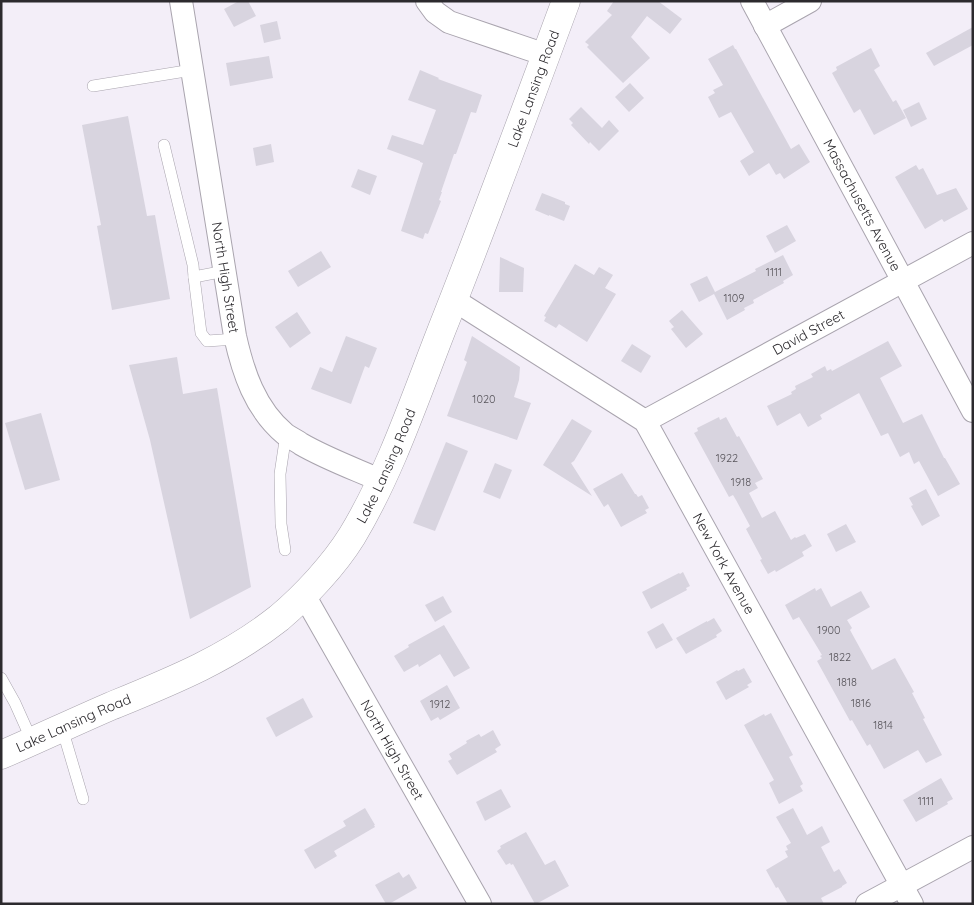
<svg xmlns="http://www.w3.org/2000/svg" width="974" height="905" viewBox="0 0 974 905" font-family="Quicksand,sans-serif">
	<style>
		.building { fill: #d8d4df }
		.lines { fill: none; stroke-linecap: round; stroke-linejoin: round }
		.service-casing { stroke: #a9a4ae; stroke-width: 12 }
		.minor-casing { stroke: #a9a4ae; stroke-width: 24 }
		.secondary-casing { stroke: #a9a4ae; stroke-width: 29 }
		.service { stroke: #fff; stroke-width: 11 }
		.minor { stroke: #fff; stroke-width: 22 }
		.secondary { stroke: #fff; stroke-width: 28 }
		.labels { text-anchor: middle; stroke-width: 4; stroke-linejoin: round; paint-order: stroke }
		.number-label { font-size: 11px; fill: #57545a }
		.street-label { font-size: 14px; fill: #2c2a2e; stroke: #fefdff }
	</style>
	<rect width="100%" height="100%" fill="#f3eef8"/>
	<!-- building -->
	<g class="building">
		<path d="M239,1h9l8,15 -22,11 -10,-18z"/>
		<path d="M614,1h44l24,18 -12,15 -23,-18 -16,21 19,21 -27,25 -36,-36 2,-2 -4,-3 27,-27 -5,-4z"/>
		<path d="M277,21l4,18 -17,4 -4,-18z"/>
		<path d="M973,27v18l-39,21 -8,-13z"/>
		<path d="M733,45l2,4h1l55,100 8,-5 11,18 -26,17 -4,-6 -4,2 -7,-12 -20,13 -9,-15 14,-9 -23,-40 -12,6 -11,-21 7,-4 -2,-3 10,-5 -15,-26z"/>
		<path d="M871,48l9,18 -6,4 19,32 3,-2 10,18 -32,17 -14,-26 -6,4 -22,-40 5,-3 -1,-3z"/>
		<path d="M269,56l4,22 -43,8 -4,-23z"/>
		<path d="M420,70l19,8 -1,1 44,16 -6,18 -5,-1 -15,42h-2l-13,38h1l-3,8 2,1 -13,33 -3,-1 -2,6 -22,-8 22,-68 -3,-1v-1l-33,-12 5,-14 31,10 13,-35 -28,-10z"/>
		<path d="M630,83l14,15 -15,14 -14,-15z"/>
		<path d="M919,102l8,17 -16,8 -8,-17z"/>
		<path d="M581,107l21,21 7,-8 10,11 -20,20 -9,-9 -1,2 -18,-19 2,-2 -4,-4z"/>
		<path d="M128,116l19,100 8,-1 15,84 -58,11 -15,-84 4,-1 -19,-100z"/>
		<path d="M271,144l3,18 -18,4 -3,-18z"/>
		<path d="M916,165l3,5 4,-2 14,27 19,-7 12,21 -24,13 -2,-3 -17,10 -30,-52z"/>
		<path d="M358,169l19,7 -7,19 -19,-8z"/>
		<path d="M542,193l23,9v2l5,2 -6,15 -15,-6v1l-14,-6z"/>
		<path d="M787,225l9,16 -21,12 -9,-17z"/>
		<path d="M321,251l10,16 -33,20 -10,-16z"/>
		<path d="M783,255l10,20 -10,6 1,2 -31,17 1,3 -10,5 1,2 -18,10 -13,-26 -15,8 -9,-18 17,-8 8,16 41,-21 -1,-2z"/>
		<path d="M500,257l24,11 -1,24h-24z"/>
		<path d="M575,264l19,11 5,-8 14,8 -8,13 11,6 -29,48 -28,-18 -3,4 -12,-7 2,-4 -2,-1z"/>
		<path d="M682,310l21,24 -17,14 -15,-19 3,-2 -5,-6z"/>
		<path d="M297,312l14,21 -21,15 -15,-21z"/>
		<path d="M346,336l31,12 -8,20 -4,-2 -14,38 -40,-15 9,-22 12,5z"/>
		<path d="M472,336l48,31 -1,13 -5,17 17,6 -14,37 -70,-24 20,-54 -3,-2z"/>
		<path d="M888,341l14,25 -22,12 23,45 19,-9 22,44h1l15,26 -22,12 -19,-35 -5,3 -5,-12 -9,5 -12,-24 -7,3 -22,-43 -39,22 2,4 -14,8 -8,-14 -23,13 -10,-20 25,-12 -1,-2 5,-3 -1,-3 18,-9 -2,-3 14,-8 2,5 4,-2 1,2z"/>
		<path d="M632,344l19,12 -10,17 -20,-12z"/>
		<path d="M177,357l6,37 34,-6 34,199 -61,32 -40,-179 -21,-75z"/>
		<path d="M41,413l19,67 -35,10 -20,-67z"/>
		<path d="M719,417l1,3 6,-3 11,20 2,-1 24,43 -8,4 3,5 -9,5 13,25 13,-7 16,29 4,-3 1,1 9,-4 7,12 -10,6 2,4 -28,16 -1,-2 -7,4 -8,-14 2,-1 -16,-30 4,-3 -14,-26 -3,-5 -4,2 -35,-64 4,-2 -1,-3z"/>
		<path d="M572,419l20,12 -18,30 -3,2 21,33 -49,-31z"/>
		<path d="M446,442l22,9 -33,80 -22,-8z"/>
		<path d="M495,463l17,7 -12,29 -17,-7z"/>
		<path d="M622,473l13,21h1l2,3 4,-2 7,13 -4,2 2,3 -26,14 -13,-23 -4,3 -11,-18z"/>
		<path d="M926,489l14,27 -18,10 -11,-20 2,-1 -4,-7z"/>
		<path d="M846,524l10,18 -20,10 -9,-18z"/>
		<path d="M683,572l7,14 -4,2 1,2 -36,19 -9,-17 37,-19 1,1z"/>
		<path d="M815,588l1,3 5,-3 10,19 30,-16 9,16 -23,13 5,8 -2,2 22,40 23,-12 19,34 -2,1 13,25 -2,1 19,36 -16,8 -8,-13 -34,19 -14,-25 -3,2 -15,-26 -2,1 -33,-60 5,-3 -2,-2 2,-1 -23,-38 -6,3 -8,-15z"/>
		<path d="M443,596l9,16 -17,10 -10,-17z"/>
		<path d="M714,618l8,13 -6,4 1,2 -31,17 -10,-16 31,-17v1z"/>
		<path d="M663,623l10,17 -17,9 -9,-17z"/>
		<path d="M444,625l26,43 -16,9 -14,-23 -21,13 -1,-3 -14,8 -10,-16 15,-9 -1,-2z"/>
		<path d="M744,668l8,14 -5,3 2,2 -23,13 -10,-18 21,-12 1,1z"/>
		<path d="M447,685l13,23 -20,12 -2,-3 -7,4 -11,-20z"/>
		<path d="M303,698l10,19 -37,20 -10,-19z"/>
		<path d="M771,713l22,42 -4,2 14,27 -3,2 3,5 -24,13 -10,-21 5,-3 -30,-55 20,-11 1,2z"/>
		<path d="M493,730l8,15 -6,4 2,3 -40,23 -9,-14 4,-2 -3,-5 18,-11 -1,-2 13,-7 2,3z"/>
		<path d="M941,778l12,21 -6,3 1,2 -32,18 -13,-22z"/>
		<path d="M501,789l10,18 -26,14 -9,-19z"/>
		<path d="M365,808l10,17h-1l1,2 -41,24 3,5 -22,13 -11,-19 42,-24 -3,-5z"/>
		<path d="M793,808l14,27 15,-9 8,16 -9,5 13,25 5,-3 8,14 -5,3v1l-21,11 3,6h-36l-10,-17 -2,1 -10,-18 22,-13 -3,-6 3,-1 -2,-4 5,-3 -15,-26z"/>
		<path d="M526,832l19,33 10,-5 14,26 -33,18h-1l-22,-40 -2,1 -1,-2 -4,2 -9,-14 4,-3 -1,-2z"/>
		<path d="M399,872l4,6 6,-4 8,14 -28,16h-3l-11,-19z"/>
	</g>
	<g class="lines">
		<!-- service casing -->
		<g class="service-casing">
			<g id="service">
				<path d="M93,86l99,-16"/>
				<path d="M164,145l29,120 1,12 31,-6"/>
				<path d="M194,277l7,56 6,8 29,-2"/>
				<path d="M285,550l-4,-26 -1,-50 6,-40"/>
				<path d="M1,678l14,25 17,38"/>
				<path d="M62,728l21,71"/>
			</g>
		</g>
		<!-- minor casing -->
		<g class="minor-casing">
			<g id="minor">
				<path id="s1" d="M181,1l54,335c8,36 20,73 50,98 5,4 11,6 16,10 26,15 54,25 81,37"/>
				<path d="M427,1l8,11 14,10 97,33"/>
				<path id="s2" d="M752,1l221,410"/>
				<path d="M765,26l45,-25"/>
				<path id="s3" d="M454,300l191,121 267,483"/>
				<path id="s4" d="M645,421l328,-178"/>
				<path id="s5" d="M304,595l176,309"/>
				<path d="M867,904l106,-57"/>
			</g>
		</g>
		<!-- secondary casing -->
		<g class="secondary-casing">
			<g id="secondary">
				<path id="s6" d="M1,755c37,-16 73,-33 110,-49 61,-25 116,-47 168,-88 26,-22 55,-53 73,-82 38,-63 63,-138 90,-207 43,-108 83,-218 124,-328"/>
			</g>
		</g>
		<!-- service -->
		<use href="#service" class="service"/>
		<!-- minor -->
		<use href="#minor" class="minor"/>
		<!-- secondary -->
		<use href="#secondary" class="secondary"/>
	</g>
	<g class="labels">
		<!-- number labels -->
		<g class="number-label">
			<text x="774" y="276">1111</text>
			<text x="734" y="302">1109</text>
			<text x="484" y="403">1020</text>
			<text x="727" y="462">1922</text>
			<text x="741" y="486">1918</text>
			<text x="829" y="634">1900</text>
			<text x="840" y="661">1822</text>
			<text x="847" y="686">1818</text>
			<text x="861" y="707">1816</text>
			<text x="440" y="708">1912</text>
			<text x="883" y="729">1814</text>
			<text x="926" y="805">1111</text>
		</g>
		<!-- street labels -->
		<g class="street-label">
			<text dy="5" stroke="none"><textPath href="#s6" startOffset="904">Lake Lansing Road</textPath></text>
			<text dy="5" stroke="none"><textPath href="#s2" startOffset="232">Massachusetts Avenue</textPath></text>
			<text dy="5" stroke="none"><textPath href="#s1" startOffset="280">North High Street</textPath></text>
			<text dy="5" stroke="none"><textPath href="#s4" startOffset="186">David Street</textPath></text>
			<text dy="5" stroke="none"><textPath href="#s6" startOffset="499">Lake Lansing Road</textPath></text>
			<text dy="5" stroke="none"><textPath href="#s3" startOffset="389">New York Avenue</textPath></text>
			<text dy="5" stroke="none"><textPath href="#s6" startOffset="79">Lake Lansing Road</textPath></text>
			<text dy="5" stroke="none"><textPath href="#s5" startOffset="178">North High Street</textPath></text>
		</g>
	</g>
	<!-- border -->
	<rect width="974" height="905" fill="none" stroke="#2c2a2e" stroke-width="5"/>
</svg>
